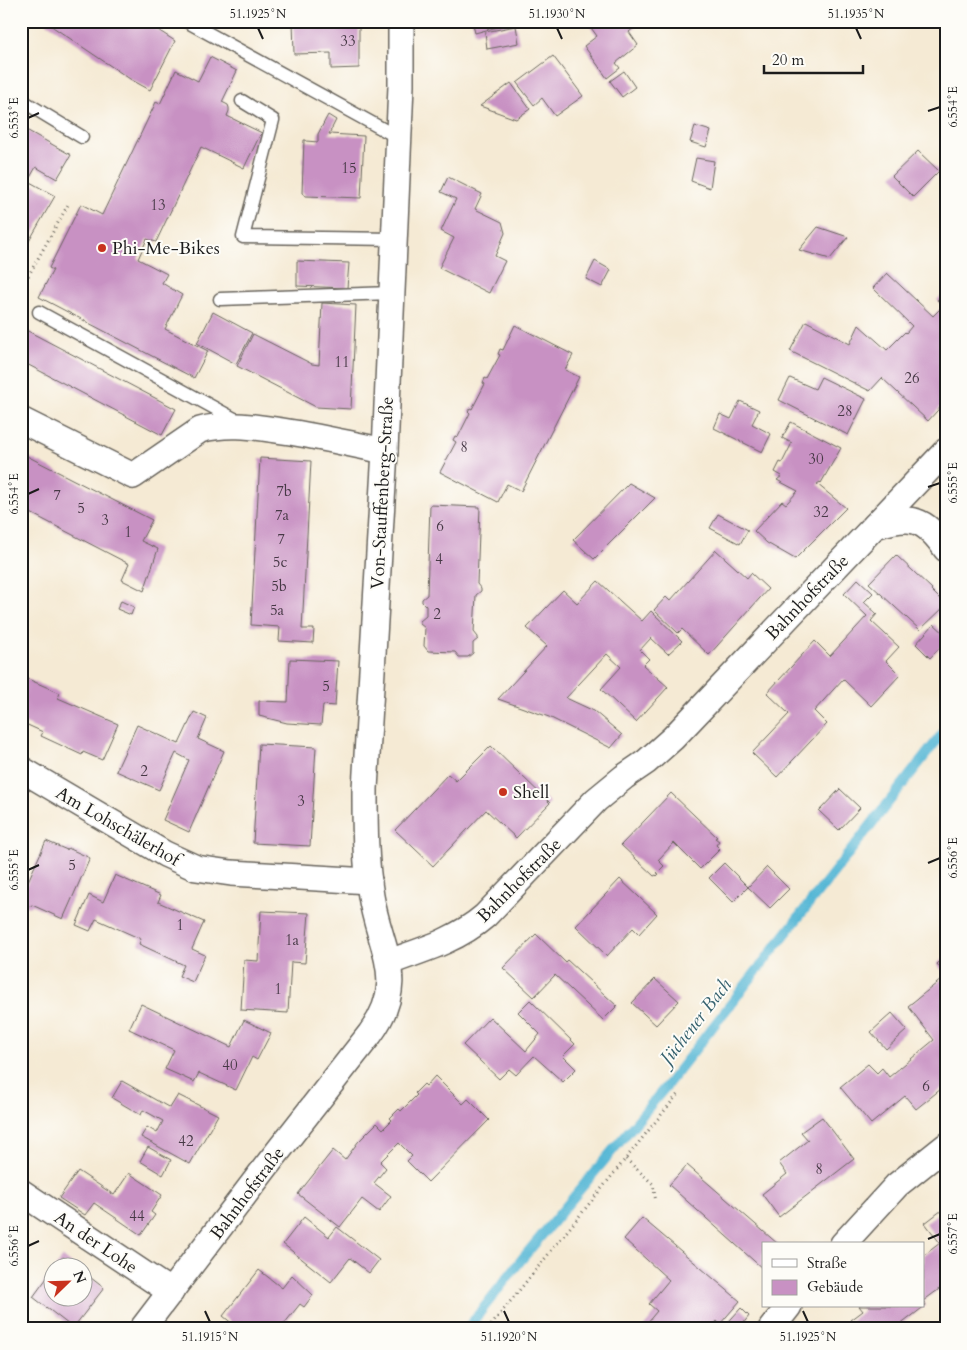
<svg xmlns="http://www.w3.org/2000/svg" width="967" height="1350" viewBox="0 0 967 1350" font-family="Cardo,serif">
	<style>
		.lines { fill: none; stroke-linecap: round; stroke-linejoin: round }
		.stream { stroke: #56b7d5; stroke-width: 10 }
		.building { fill: #c891c3 }
		.lane-casing { stroke: #68645c; stroke-width: 15 }
		.street-casing { stroke: #68645c; stroke-width: 28 }
		.path { stroke: #68645c; stroke-width: 3; stroke-dasharray: 1 4; stroke-linecap: butt }
		.lane { stroke: #fff; stroke-width: 12 }
		.street { stroke: #fff; stroke-width: 25 }
		.ticks { fill: none; stroke: #1c1c1c; stroke-width: 2 }
		.poi-dot { fill: #c8321e; stroke: #fdfcf7; stroke-width: 2 }
		.labels { text-anchor: middle; stroke-width: 4; stroke-linejoin: round; paint-order: stroke }
		.number-label { font-size: 15px; fill: #473946 }
		.poi-label { font-size: 18px; fill: #1c1c1c; stroke: #fdfcf7; text-anchor: start }
		.street-label { font-size: 18px; fill: #1c1c1c; stroke: #fdfcf7 }
		.water-label { font-size: 19px; font-style: italic; fill: #36626f; stroke: #fdfcf7 }
		.neatline { fill: none; stroke: #1c1c1c; stroke-width: 2 }
		.ticks-label { font-size: 12px; text-anchor: middle; fill: #1c1c1c }
	</style>
	<rect width="100%" height="100%" fill="#fdfcf7"/>
	<filter id="ink" filterUnits="userSpaceOnUse"><feTurbulence type="fractalNoise" baseFrequency=".02" numOctaves="2"/><feDisplacementMap in="SourceGraphic" scale="10" xChannelSelector="R" yChannelSelector="G"/><feConvolveMatrix kernelMatrix="1 2 1 2 8 2 1 2 1" color-interpolation-filters="sRGB"/></filter>
	<filter id="wash" filterUnits="userSpaceOnUse"><feTurbulence type="fractalNoise" baseFrequency=".0096" numOctaves="4" result="noise"/><feDisplacementMap in="SourceGraphic" scale="20" xChannelSelector="R" yChannelSelector="G"/><feGaussianBlur stdDeviation="1.12" result="paint"/><feColorMatrix in="noise" values="0 0 0 0 0 0 0 0 0 0 0 0 0 0 0 0 0 1.4 0 .05"/><feComposite in="paint" operator="in"/></filter>
	<g filter="url(#wash)">
		<rect width="100%" height="100%" fill="#f5ead4"/>
		<g class="lines">
			<!-- stream -->
			<path class="stream" d="M467,1329l55,-70 146,-175 278,-355"/>
		</g>
		<g id="blocks">
			<!-- building -->
			<g class="building">
				<path d="M44,21h100l31,20 -25,49 -20,-11z"/>
				<path d="M293,21h66v47l-28,1v-16l-37,1z"/>
				<path d="M472,21h44v1l-41,11z"/>
				<path d="M586,21h56l-13,11 9,13 -22,18 4,5 -13,10 -23,-32 13,-10z"/>
				<path d="M516,26l3,17 -32,6 -2,-17z"/>
				<path d="M553,56l30,40 -28,20 -13,-18 -8,7 -17,-22z"/>
				<path d="M210,57l27,14 -15,31 6,3 1,3v3l-2,5 35,17 -2,2 -16,33 -43,-21 -45,95 -9,-3 -9,20 29,15 -5,9 20,12 -17,34 43,22 -14,27 -155,-81 14,-27 -4,-2 32,-64 21,11 54,-113 4,2 16,-34 22,11z"/>
				<path d="M624,71l11,16 -13,10 -12,-16z"/>
				<path d="M511,83l19,26 -14,10 -36,-13z"/>
				<path d="M328,115l8,5 -7,14 35,2 -3,62 -55,-2 -4,-3 2,-53h2v1l12,1v-8z"/>
				<path d="M695,126l16,5 -5,16 -16,-5z"/>
				<path d="M21,127l50,28 -14,24 -21,-12 -8,14 27,15 -34,59z"/>
				<path d="M918,151l21,20 -26,26 -21,-21z"/>
				<path d="M696,158l18,3 -4,27 -19,-7z"/>
				<path d="M448,177l34,17 -7,15 27,13 3,11 -10,23 10,5 -16,32 -50,-25 15,-30 -13,-7 15,-32 -15,-7z"/>
				<path d="M818,227l30,10 -18,22 -31,-9z"/>
				<path d="M297,261l52,2 -2,25 -50,-2z"/>
				<path d="M595,261l16,9 -9,17 -16,-8z"/>
				<path d="M887,273l46,43 10,-10 -6,-6 9,-9v110l-18,20 -46,-43 -12,13 -80,-40 16,-30 44,23 9,-19 28,25 18,-18 1,1 6,-7 -39,-38z"/>
				<path d="M322,303l34,2 -5,104 -35,-2 -79,-41 16,-32 59,30 7,1z"/>
				<path d="M213,312l39,21 -16,31 -39,-21z"/>
				<path d="M515,325l58,30 -8,15 14,7 -58,114 -14,-7 -9,18 -58,-30 16,-30 -3,-2 2,-4 3,1 12,-24 -2,-2 2,-3 2,1 13,-25 -2,-1 2,-5 2,1 13,-24 -2,-1 2,-5 3,1z"/>
				<path d="M24,329l152,80 -14,26 -141,-74v-27z"/>
				<path d="M821,377l45,22 -18,36 -69,-35 11,-22 25,11z"/>
				<path d="M740,401l19,9 -7,14 19,10 -9,18 -48,-24 6,-14 11,5z"/>
				<path d="M791,422l50,26 -20,35 -1,-1 -3,2 29,24 -51,51 -28,-16 -13,-12 28,-30 4,3 12,-13 -21,-11 5,-4 -7,-4 5,-10 2,1 10,-20 -10,-5z"/>
				<path d="M21,453l131,67 -11,21 17,8 -14,42 -22,-11 7,-16 -108,-56z"/>
				<path d="M260,458l51,3 -9,168h12l-1,14 -34,-2 1,-14 -29,-2z"/>
				<path d="M629,483l26,15 -61,61 -21,-19z"/>
				<path d="M430,505l50,2 -3,77 4,5v2l-5,4 -2,37 4,5v2l-5,4v10l-5,4h-9l-4,-5 -27,-1 -4,-5 1,-18 -5,-4v-3l6,-5v-10l-4,-4v-3l5,-4z"/>
				<path d="M718,514l30,16 -8,14 -30,-16z"/>
				<path d="M716,550l31,28 4,-5 17,16 -59,66 -27,-26 -4,4 -24,-23 12,-13 4,4z"/>
				<path d="M896,555l36,34 -1,1 15,15 -26,25 -51,-47z"/>
				<path d="M858,579l15,14 -9,9 13,12 -6,7 28,26 -13,14 14,14 -29,31 -28,-27 -29,32 13,13 -50,53 -25,-24 37,-39 -22,-21 48,-52 15,15 37,-40 -23,-22z"/>
				<path d="M598,581l44,40 9,-10 31,30 -14,13 -17,-16 -11,12 9,9 -6,6 25,22 -32,35 -35,-33 20,-22 -14,-13 -41,44 28,13 28,24 -11,13 -62,-31 -51,-18 49,-53 -20,-18 36,-38 14,13z"/>
				<path d="M121,601l13,6 -3,8 -14,-6z"/>
				<path d="M934,624l12,11v6l-16,17 -14,-14z"/>
				<path d="M290,659l48,2 -3,45 -12,-1 -2,20 -34,-2 -28,-7v-15l29,1z"/>
				<path d="M21,660l5,2 -5,10z"/>
				<path d="M21,676l39,17 -2,5 60,26 -16,36 -19,-8 -1,3 -41,-19 2,-4 -22,-10z"/>
				<path d="M194,712l13,6 -9,21 26,12 -35,81 -26,-12 26,-60 -13,-7 -17,37 -43,-19 21,-46 42,19z"/>
				<path d="M259,744l57,3 -6,99 -57,-3z"/>
				<path d="M491,746l59,57 -34,35 -30,-28 -53,56 -38,-36 53,-56 8,7z"/>
				<path d="M840,789l20,19 -21,22 -20,-19z"/>
				<path d="M671,793l46,44 -2,1 4,3 -3,4 4,4 -20,20 -26,-26 -16,17 6,6 -7,7 2,1 -2,2 -1,-1 -2,1 -33,-31z"/>
				<path d="M46,841l21,9 1,-2 22,10 -27,61 -31,-14 -4,2 -7,-3v-15l4,-1z"/>
				<path d="M21,846l5,2 -5,11z"/>
				<path d="M724,863l24,24 -15,15 -24,-24z"/>
				<path d="M767,867l22,22 -19,19 -22,-21z"/>
				<path d="M115,875l46,20 -3,7 46,20 -12,27 13,6 -12,27 -14,-6 5,-11 -45,-21 2,-5 -45,-20 -6,12 -14,-6 13,-30 14,7z"/>
				<path d="M620,879l37,35 -18,20 -6,-6 -26,28 -31,-30z"/>
				<path d="M261,911l48,2 -4,50 -14,-1 -3,51 -47,-3 3,-50 14,1z"/>
				<path d="M536,934l29,28 2,-2 50,46 -14,14 -48,-45 -21,22 -31,-29z"/>
				<path d="M946,956v19l-9,-11z"/>
				<path d="M946,976v109l-30,24 -11,-13 -34,28 -31,-37 28,-23 9,9 5,-5 7,9 45,-37 -26,-34z"/>
				<path d="M655,979l24,22 -23,24 -24,-22z"/>
				<path d="M530,1000l45,44 -12,12 13,13 -13,13 -29,-26 -18,19 -7,-6 -10,10 -36,-34 27,-28 36,34 14,-17 -22,-22z"/>
				<path d="M141,1004l90,43 13,-27 27,13 -14,27 -5,-3 -16,33 -37,-17 -5,9 -29,-13 9,-19 -45,-21z"/>
				<path d="M892,1013l15,17 -21,19 -15,-17z"/>
				<path d="M435,1076l28,28 5,-5 21,21 -61,62 -21,-21 5,-5 -13,-13 -19,19 6,6 -12,15 17,13 -12,16 -17,-13 -22,28 -42,-33 35,-44 12,10 13,-18 19,-19 6,6 9,-9 -2,-2 9,-9 2,2 16,-16 -2,-2 9,-9 2,2z"/>
				<path d="M122,1081l48,27 8,-13 40,20 -28,49 -49,-27 6,-10 10,6 6,-12 -20,-11 -2,5 -29,-17z"/>
				<path d="M822,1117l32,42 -75,58 -17,-23 25,-20 -8,-11 29,-23 -7,-8z"/>
				<path d="M148,1147l23,13 -8,15 -23,-14z"/>
				<path d="M687,1165l91,79h-15v25l-94,-84z"/>
				<path d="M78,1171l36,24 15,-22 33,22 -11,17 4,3 -14,20 -47,-32 -9,12 -26,-17z"/>
				<path d="M946,1207v77l-23,17 3,4 -31,24h-37l-7,-9 12,-9 -4,-5h64v-50l17,-13 -15,-20z"/>
				<path d="M304,1217l25,20 8,-10 42,33 -10,13 -19,-15 -19,24 -48,-38z"/>
				<path d="M642,1218l98,83 -20,23 -3,-3 -7,8h-68l15,-18 -8,-7 20,-24 -45,-41z"/>
				<path d="M63,1257l14,11h-22z"/>
				<path d="M259,1270l23,18 10,-13 21,20 -9,12 -4,-3 -20,25h-41l-16,-13z"/>
				<path d="M52,1271v27h30v-27l22,17 -31,40 -40,-31z"/>
				<path d="M741,1308l8,8 -10,13h-15l-1,-1z"/>
			</g>
		</g>
	</g>
	<g filter="url(#ink)">
		<use href="#blocks" fill-opacity="0" stroke="#68645c" stroke-width="1"/>
		<g class="lines">
			<!-- lane casing -->
			<g class="lane-casing">
				<g id="lane">
					<path d="M186,21l213,117"/>
					<path d="M21,100l61,37"/>
					<path d="M242,101l31,19 -30,117 152,2"/>
					<path d="M220,299l172,-6"/>
					<path d="M39,312l201,110"/>
				</g>
			</g>
			<!-- street casing -->
			<g class="street-casing">
				<g id="street">
					<path d="M21,420l112,56 67,-46c25,-7 50,-4 76,0 37,5 73,14 109,21"/>
					<path d="M875,526c37,-11 48,-9 71,23"/>
					<path d="M21,769l144,85 31,14 35,5 138,8"/>
					<path d="M389,962c34,-12 68,-22 96,-46l111,-116 28,-23 22,-15 27,-24 273,-287"/>
					<path d="M21,1192l150,100"/>
					<path d="M843,1244l54,-59 49,-39"/>
					<path d="M142,1329l126,-165 102,-130c39,-53 10,-83 1,-138 -6,-35 -6,-71 -6,-107l20,-338 16,-365v-65"/>
					<path d="M771,1329l18,-23"/>
				</g>
			</g>
			<!-- path -->
			<g class="path">
				<path d="M21,289l48,-86"/>
				<path d="M626,1159l27,25 3,18"/>
				<path d="M488,1329l190,-235"/>
			</g>
			<!-- lane -->
			<use href="#lane" class="lane"/>
			<!-- street -->
			<use href="#street" class="street"/>
		</g>
	</g>
	<!-- ticks -->
	<path class="ticks" d="M258,28l5,11M557,28l5,11M856,28l5,11M928,111l12,-4M28,118l11,-5M928,487l12,-4M28,494l11,-5M928,863l12,-5M28,870l11,-5M928,1239l12,-5M28,1246l11,-5M205,1311l5,11M504,1311l5,11M803,1311l5,11"/>
	<!-- markers -->
	<g class="poi-dot">
		<circle cx="102" cy="248" r="5"/>
		<circle cx="503" cy="792" r="5"/>
	</g>
	<g class="labels">
		<!-- number labels -->
		<g class="number-label">
			<text x="348" y="46">33</text>
			<text x="349" y="173">15</text>
			<text x="158" y="210">13</text>
			<text x="342" y="367">11</text>
			<text x="912" y="383">26</text>
			<text x="845" y="416">28</text>
			<text x="464" y="452">8</text>
			<text x="816" y="464">30</text>
			<text x="284" y="496">7b</text>
			<text x="57" y="500">7</text>
			<text x="81" y="513">5</text>
			<text x="821" y="517">32</text>
			<text x="282" y="520">7a</text>
			<text x="105" y="525">3</text>
			<text x="440" y="531">6</text>
			<text x="128" y="537">1</text>
			<text x="281" y="544">7</text>
			<text x="439" y="564">4</text>
			<text x="280" y="567">5c</text>
			<text x="279" y="591">5b</text>
			<text x="277" y="615">5a</text>
			<text x="437" y="619">2</text>
			<text x="326" y="691">5</text>
			<text x="144" y="776">2</text>
			<text x="301" y="806">3</text>
			<text x="72" y="870">5</text>
			<text x="180" y="930">1</text>
			<text x="292" y="945">1a</text>
			<text x="278" y="994">1</text>
			<text x="230" y="1070">40</text>
			<text x="926" y="1091">6</text>
			<text x="186" y="1146">42</text>
			<text x="819" y="1174">8</text>
			<text x="137" y="1221">44</text>
		</g>
		<!-- poi labels -->
		<g class="poi-label">
			<text x="112" y="254">Phi-Me-Bikes</text>
			<text x="513" y="798">Shell</text>
		</g>
		<!-- street labels -->
		<g class="street-label">
			<text transform="translate(382 493) rotate(-87)" y="6">Von-Stauffenberg-Straße</text>
			<text transform="translate(807 597) rotate(-46)" y="6">Bahnhofstraße</text>
			<text transform="translate(118 826) rotate(30)" y="6">Am Lohschälerhof</text>
			<text transform="translate(519 880) rotate(-45)" y="6">Bahnhofstraße</text>
			<text transform="translate(247 1193) rotate(-53)" y="6">Bahnhofstraße</text>
			<text transform="translate(96 1242) rotate(34)" y="6">An der Lohe</text>
		</g>
		<!-- water labels -->
		<g class="water-label">
			<text transform="translate(695 1021) rotate(-52)" y="7">Jüchener Bach</text>
		</g>
	</g>
	<!-- margin -->
	<rect width="967" height="1350" fill="none" stroke="#fdfcf7" stroke-width="55"/>
	<!-- legend -->
	<rect x="762" y="1242" width="162" height="65" fill="#fdfcf7" stroke="#a3a29f"/>
	<rect x="772" y="1259" width="25" height="8" fill="#ffffff" stroke="#a3a29f"/>
	<text x="807" y="1268" font-size="15" fill="#1c1c1c">Straße</text>
	<rect x="772" y="1280" width="25" height="15" fill="#c891c3" stroke="#a3a29f"/>
	<text x="807" y="1292" font-size="15" fill="#1c1c1c">Gebäude</text>
	<!-- north arrow -->
	<g transform="translate(68 1282) rotate(67)"><circle r="24" fill="#fdfcf7" stroke="#a3a29f"/>
	<path d="M0-4L9 19L0 12L-9 19Z" fill="#c8321e"/>
	<text y="-8" font-size="14" font-weight="bold" text-anchor="middle" fill="#1c1c1c">N</text>
	</g>
	<!-- scale -->
	<path d="M764 65v8h99v-8" fill="none" stroke="#1c1c1c" stroke-width="2.5"/>
	<text x="772" y="65" font-size="15" fill="#1c1c1c" stroke="#fdfcf7" stroke-width="4" paint-order="stroke">20 m</text>
	<rect x="28" y="28" width="912" height="1294" class="neatline"/>
	<g class="ticks-label">
		<text x="258" y="18">51.1925°N</text>
		<text x="557" y="18">51.1930°N</text>
		<text x="856" y="18">51.1935°N</text>
		<text transform="translate(953 107) rotate(-90)" y="4">6.554°E</text>
		<text transform="translate(14 118) rotate(-90)" y="4">6.553°E</text>
		<text transform="translate(953 483) rotate(-90)" y="4">6.555°E</text>
		<text transform="translate(14 494) rotate(-90)" y="4">6.554°E</text>
		<text transform="translate(953 858) rotate(-90)" y="4">6.556°E</text>
		<text transform="translate(14 870) rotate(-90)" y="4">6.555°E</text>
		<text transform="translate(953 1234) rotate(-90)" y="4">6.557°E</text>
		<text transform="translate(14 1246) rotate(-90)" y="4">6.556°E</text>
		<text x="210" y="1341">51.1915°N</text>
		<text x="509" y="1341">51.1920°N</text>
		<text x="808" y="1341">51.1925°N</text>
	</g>
</svg>
